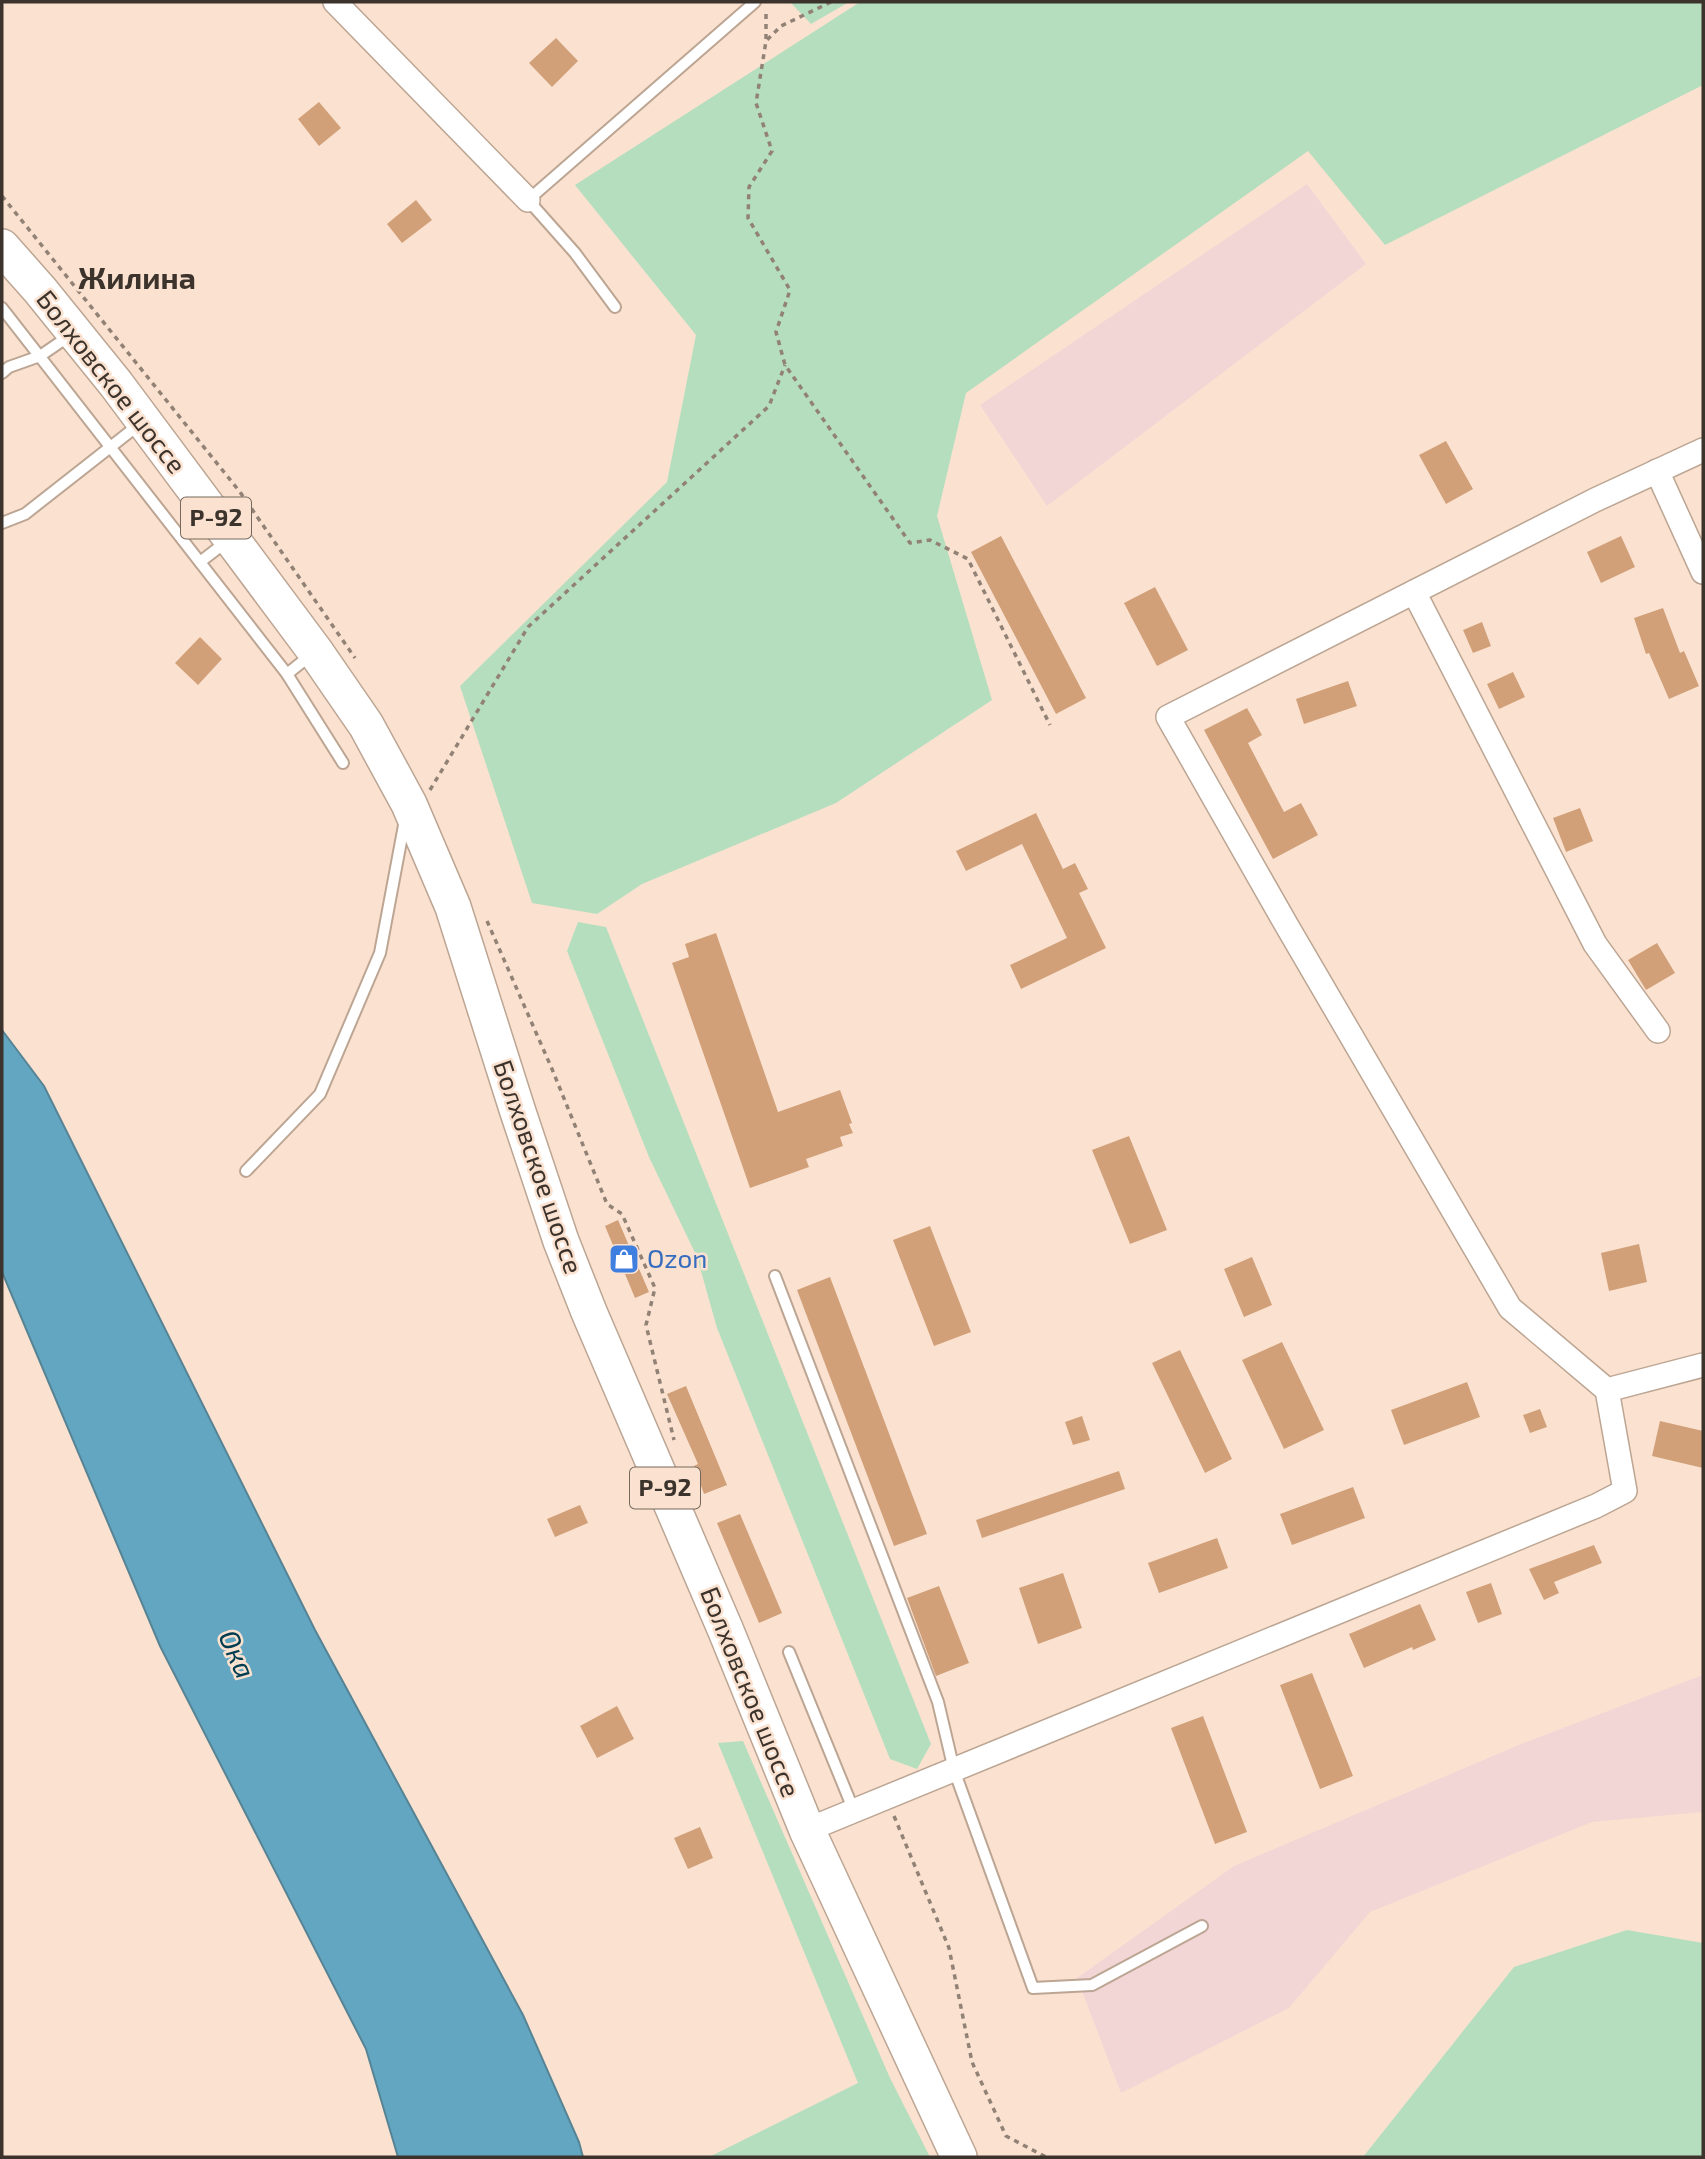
<svg xmlns="http://www.w3.org/2000/svg" width="1705" height="2159" viewBox="0 0 1705 2159" font-family="'Exo 2',sans-serif">
	<style>
		.industrial { fill: #f1d6d5 }
		.green { fill: #b4debe }
		.water { fill: #63a6c1; stroke: #578494; stroke-width: 2 }
		.building { fill: #d1a079 }
		.lines { fill: none; stroke-linecap: round; stroke-linejoin: round }
		.lane-casing { stroke: #bca593; stroke-width: 14 }
		.street-casing { stroke: #bca593; stroke-width: 26 }
		.primary-casing { stroke: #bca593; stroke-width: 38 }
		.path { stroke: #928276; stroke-width: 3.5; stroke-dasharray: 5 5; stroke-linecap: butt }
		.lane { stroke: #fff; stroke-width: 10 }
		.street { stroke: #fff; stroke-width: 23 }
		.primary { stroke: #fff; stroke-width: 35 }
		.labels { text-anchor: middle; stroke-width: 5; stroke-linejoin: round; paint-order: stroke }
		.shield { fill: #fbe2d0; stroke: #75685d; stroke-width: 2 }
		.shield-label { font-size: 24px; font-weight: bold; fill: #3c332c }
		.street-label { font-size: 26px; fill: #3c332c; stroke: #fbe2d0 }
		.shop-label { font-size: 26px; fill: #366cbe; stroke: #fbe2d0; text-anchor: start }
		.water-label { font-size: 28px; font-style: italic; fill: #003d50; stroke: #fbe2d0 }
		.quarter-label { font-size: 30px; font-weight: bold; fill: #3c332c; stroke: #fbe2d0 }
	</style>
	<rect width="100%" height="100%" fill="#fbe2d0"/>
	<!-- industrial -->
	<g class="industrial">
		<path d="M1307,184l59,80 -319,242 -67,-101z"/>
		<path d="M1703,1675v137l-111,10 -222,90 -81,96 -168,85 -44,-115 157,-112 287,-122z"/>
	</g>
	<!-- green -->
	<g class="green">
		<path d="M790,2h59l-38,22z"/>
		<path d="M860,2h843v83l-318,160 -77,-94 -342,242 -29,123 55,184 -156,103 -194,81 -45,30 -65,-11 -72,-217 207,-204 29,-147 -121,-150z"/>
		<path d="M578,922l28,5 325,817 -14,25 -27,-10 -173,-431 -20,-71 -48,-100 -82,-206z"/>
		<path d="M743,1741l147,337 40,79h-221l149,-74 -140,-340z"/>
		<path d="M1627,1930l76,13v214h-340l151,-190z"/>
	</g>
	<!-- water -->
	<path class="water" d="M2,1030l42,56 271,544 208,385 56,127 4,15h-185l-32,-108 -206,-403 -158,-374z"/>
	<!-- building -->
	<g class="building">
		<path d="M556,38l22,23 -26,26 -23,-24z"/>
		<path d="M319,102l22,26 -22,18 -21,-27z"/>
		<path d="M416,200l16,20 -30,23 -15,-19z"/>
		<path d="M1446,441l27,48 -27,15 -27,-49z"/>
		<path d="M1001,536l85,162 -30,16 -85,-162z"/>
		<path d="M1621,536l14,31 -34,16 -14,-31z"/>
		<path d="M1155,587l33,63 -31,16 -33,-63z"/>
		<path d="M1663,608l17,45 4,-2 15,35 -30,13 -20,-46 -3,1 -12,-36z"/>
		<path d="M1482,622l9,24 -18,7 -10,-23z"/>
		<path d="M200,637l22,22 -24,26 -23,-22z"/>
		<path d="M1513,672l12,25 -26,12 -12,-25z"/>
		<path d="M1348,681l9,25 -53,18 -8,-25z"/>
		<path d="M1247,708l15,27 -14,8 36,69 17,-9 17,32 -45,24 -69,-129z"/>
		<path d="M1580,808l13,33 -27,11 -13,-34z"/>
		<path d="M1036,813l27,56 12,-6 13,26 -9,4 27,55 -85,41 -11,-24 57,-27 -45,-94 -56,27 -10,-20z"/>
		<path d="M716,933l62,179 62,-22 12,33 -3,1 4,9 -13,4 3,9 -37,13 3,8 -59,21 -78,-225 17,-6 -4,-13z"/>
		<path d="M1657,943l18,30 -29,17 -18,-30z"/>
		<path d="M1129,1136l38,94 -37,14 -38,-94z"/>
		<path d="M618,1220l31,72 -14,6 -30,-72z"/>
		<path d="M930,1226l41,106 -37,14 -41,-106z"/>
		<path d="M1639,1244l8,38 -38,9 -8,-38z"/>
		<path d="M1252,1257l20,48 -28,12 -20,-48z"/>
		<path d="M830,1277l97,257 -33,12 -97,-256z"/>
		<path d="M1282,1342l42,88 -40,19 -42,-89z"/>
		<path d="M1180,1350l52,109 -27,14 -53,-110z"/>
		<path d="M1467,1382l13,35 -76,28 -13,-35z"/>
		<path d="M686,1386l41,99 -23,9 -10,-28 4,-2 -31,-70z"/>
		<path d="M1540,1409l7,18 -17,6 -7,-18z"/>
		<path d="M1082,1416l8,24 -17,5 -8,-23z"/>
		<path d="M1660,1421l43,10v37l-51,-12z"/>
		<path d="M1119,1471l6,18 -143,49 -6,-18z"/>
		<path d="M1353,1487l12,31 -73,27 -12,-31z"/>
		<path d="M580,1505l8,18 -33,14 -8,-18z"/>
		<path d="M740,1514l42,99 -23,10 -42,-100z"/>
		<path d="M1217,1538l11,30 -69,25 -11,-30z"/>
		<path d="M1594,1545l8,18 -48,19 5,11 -15,7 -15,-31z"/>
		<path d="M1063,1573l19,55 -44,16 -19,-56z"/>
		<path d="M1491,1583l11,31 -24,9 -12,-31z"/>
		<path d="M939,1586l30,77 -33,13 -29,-78z"/>
		<path d="M1420,1604l16,36 -23,10 -1,-3 -48,21 -15,-34z"/>
		<path d="M1312,1673l41,103 -33,13 -40,-104z"/>
		<path d="M617,1706l17,33 -37,19 -17,-32z"/>
		<path d="M1203,1716l44,116 -32,12 -44,-116z"/>
		<path d="M700,1827l13,31 -25,11 -14,-31z"/>
	</g>
	<g class="lines">
		<!-- lane casing -->
		<g class="lane-casing">
			<g id="lane">
				<path d="M615,307l-40,-54 -47,-53 227,-198"/>
				<path d="M2,308l285,366 56,89"/>
				<path d="M2,373l7,-6 31,-11 32,-22"/>
				<path d="M2,523l23,-9 116,-91"/>
				<path d="M200,562l26,-20"/>
				<path d="M287,674l25,-20"/>
				<path d="M246,1171l74,-77 60,-141 25,-133"/>
				<path d="M775,1276l163,426 16,68 79,218 59,-3 110,-59"/>
				<path d="M789,1652l65,159"/>
			</g>
		</g>
		<!-- street casing -->
		<g class="street-casing">
			<g id="street">
				<path d="M335,2l193,198"/>
				<path d="M1657,471l46,101"/>
				<path d="M1414,592l181,352 63,87"/>
				<path d="M1607,1390l96,-25"/>
				<path d="M807,1830l789,-324 29,-15 -18,-101 -97,-82 -223,-382 -119,-209 427,-217 108,-50"/>
			</g>
		</g>
		<!-- primary casing -->
		<g class="primary-casing">
			<path id="primary" d="M2,247l38,43 76,94 199,267 51,74 43,79 44,103 64,202 44,132 28,71 137,319 81,199 152,327"/>
		</g>
		<!-- path -->
		<g class="path">
			<path d="M831,2l-50,24 -15,15 -10,62 16,48 -23,36 -1,31 42,72 -14,42 9,33 125,178 20,-3 38,19 82,166"/>
			<path d="M766,39v-27"/>
			<path d="M2,196l238,296 115,166"/>
			<path d="M430,790l98,-163 241,-221 16,-41"/>
			<path d="M487,921l65,148 55,135 15,10 33,74 -9,37 28,115"/>
			<path d="M894,1816l55,132 23,114 34,74 40,21"/>
		</g>
		<!-- lane -->
		<use href="#lane" class="lane"/>
		<!-- street -->
		<use href="#street" class="street"/>
		<!-- primary -->
		<use href="#primary" class="primary"/>
	</g>
	<!-- icons -->
	<defs>
		<g id="shop-square" transform="scale(1.575)"><rect x="-9" y="-9" width="18" height="18" rx="4" fill="#3f7fe0" stroke="#fbe2d0"/><path d="M-5-2.5h2.3a2.7 3.5 0 0 1 5.4 0H5L5.5 6h-11ZM-1.5-2.5h3a1.5 2.3 0 0 0-3 0Z" fill="#fff"/></g>
	</defs>
	<g fill-rule="evenodd">
		<use href="#shop-square" x="624" y="1259"/>
	</g>
	<g class="labels">
		<!-- shield labels -->
		<g class="shield">
			<rect x="181" y="497.5" width="70" height="41" rx="5"/>
			<rect x="630" y="1467.5" width="70" height="41" rx="5"/>
		</g>
		<g class="shield-label">
			<text x="216" y="526">Р-92</text>
			<text x="665" y="1496">Р-92</text>
		</g>
		<!-- street labels -->
		<g class="street-label">
			<text transform="translate(111 382) rotate(52)" y="9">Болховское шоссе</text>
			<text transform="translate(538 1167) rotate(71)" y="9">Болховское шоссе</text>
			<text transform="translate(750 1692) rotate(68)" y="9">Болховское шоссе</text>
		</g>
		<!-- shop labels -->
		<g class="shop-label">
			<text x="647" y="1268">Ozon</text>
		</g>
		<!-- water labels -->
		<g class="water-label">
			<text transform="translate(237 1654) rotate(66)" y="10">Ока</text>
		</g>
		<!-- quarter labels -->
		<g class="quarter-label">
			<text x="137" y="289">Жилина</text>
		</g>
	</g>
	<!-- border -->
	<rect width="1705" height="2159" fill="none" stroke="#3c332c" stroke-width="7"/>
</svg>
